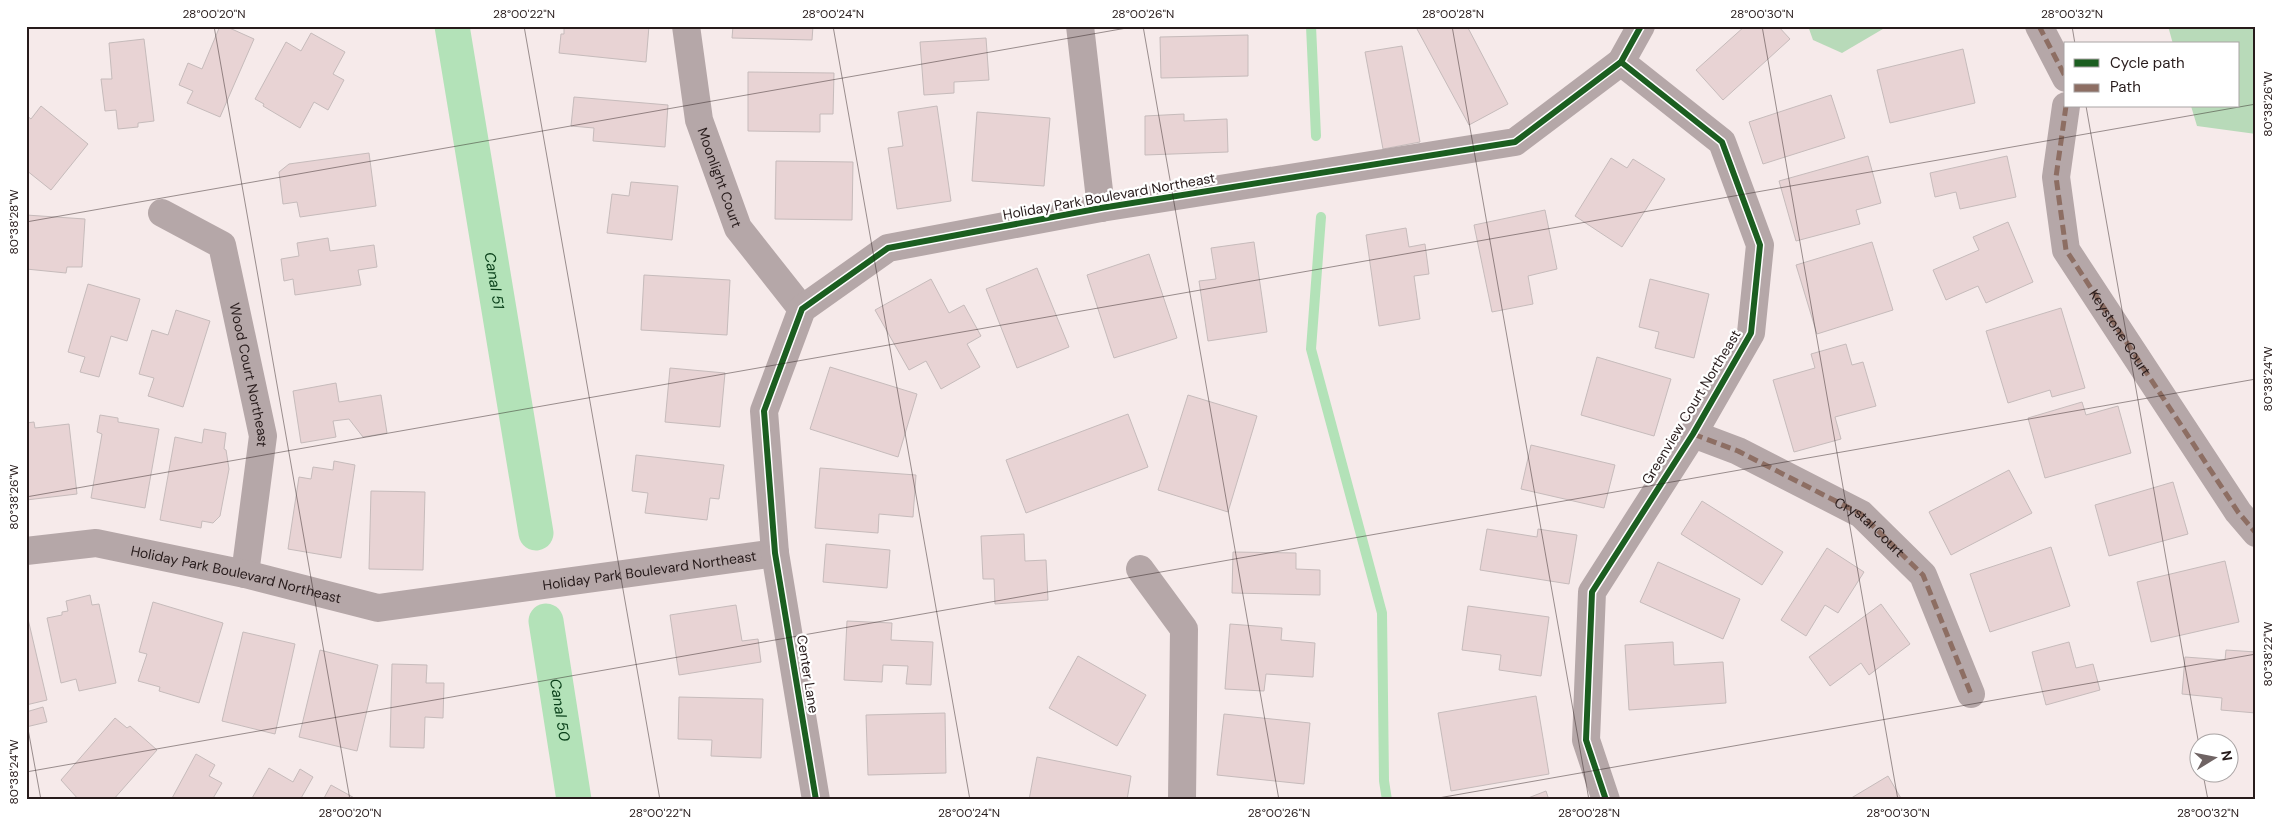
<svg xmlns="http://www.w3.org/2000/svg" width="2282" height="826" viewBox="0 0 2282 826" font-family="'DM Sans',sans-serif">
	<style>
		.forest { fill: #b8dab9 }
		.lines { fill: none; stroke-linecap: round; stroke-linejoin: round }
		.stream { stroke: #b3e2b8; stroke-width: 10 }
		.canal { stroke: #b3e2b8; stroke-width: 35 }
		.building { fill: #e8d3d4; stroke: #c6bbbb }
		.minor { stroke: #b5a7a8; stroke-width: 28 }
		.quiet { stroke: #8d6e63; stroke-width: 5; stroke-dasharray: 10 5; stroke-linecap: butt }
		.cycleway-casing { stroke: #fff; stroke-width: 9 }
		.cycleway { stroke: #1b5e20; stroke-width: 6 }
		.ticks { fill: none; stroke: #271b1b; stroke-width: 1; stroke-opacity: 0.45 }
		.labels { text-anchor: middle; stroke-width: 4.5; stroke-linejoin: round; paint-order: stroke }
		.street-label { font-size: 14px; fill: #271b1b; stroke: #fff }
		.water-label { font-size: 15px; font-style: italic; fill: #0a401a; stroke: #fff }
		.neatline { fill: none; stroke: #271b1b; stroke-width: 2 }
		.ticks-label { font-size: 12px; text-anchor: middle; fill: #271b1b }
	</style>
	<rect width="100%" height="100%" fill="#f6eaea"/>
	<!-- forest -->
	<g class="forest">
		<path d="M1808,26h80l-46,27 -29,-13z"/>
		<path d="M2168,26h88v108l-59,-8 -6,-20h47v-62h-65z"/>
	</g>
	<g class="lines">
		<!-- stream -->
		<g class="stream">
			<path d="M1311,26l5,110"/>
			<path d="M1321,217l-10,132 71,264 2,168 3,19"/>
		</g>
		<!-- canal -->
		<g class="canal">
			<path id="s1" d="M452,26l84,507"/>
			<path id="s2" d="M546,621l28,179"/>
		</g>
	</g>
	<!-- building -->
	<g class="building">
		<path d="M220,26h5l29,13 -34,78 -33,-14 6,-12 -14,-6 9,-22 14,6z"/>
		<path d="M564,26h85l-3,36 -87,-9 2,-19h3z"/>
		<path d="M733,26h80l-1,14 -80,-2z"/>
		<path d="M1421,26h46l41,78 -39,21 -52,-96z"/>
		<path d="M1745,26h33l12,13 -67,61 -27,-30z"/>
		<path d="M311,33l34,19 -12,22 11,6 -16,30 -14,-8 -14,26 -37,-22 1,-2 -9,-5 31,-57 15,9z"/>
		<path d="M1248,35v41l-87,2 -1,-41z"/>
		<path d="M986,38l3,42 -35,2v11l-30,2 -4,-53z"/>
		<path d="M144,39l10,82 -16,2v4l-20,2 -2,-19 -11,1 -4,-32h11l-3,-36z"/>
		<path d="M1402,46l18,96 -37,7 -18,-97z"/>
		<path d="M1963,49l12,54 -85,20 -13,-53z"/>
		<path d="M748,72l86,1 -1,41h-13v18l-72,-1z"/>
		<path d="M1831,95l14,43 -82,26 -14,-42z"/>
		<path d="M574,97l94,8 -3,42 -72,-6 1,-13 -23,-2z"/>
		<path d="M41,106l47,38 -37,46 -25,-20v-55l5,4z"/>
		<path d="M937,106l14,95 -54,8 -9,-61 15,-2 -5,-34z"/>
		<path d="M977,112l73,6 -6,68 -72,-5z"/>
		<path d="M1184,114v7l43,-2 1,33 -83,3v-39z"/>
		<path d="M369,153l7,53 -76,11 -3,-15 -14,2 -4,-32 10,-8z"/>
		<path d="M1868,156l13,47 -25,7 4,14 -64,17 -17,-60z"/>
		<path d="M2007,156l9,41 -56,12 -4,-17 -21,5 -5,-24z"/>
		<path d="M1611,158l16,10 6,-9 32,20 -43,68 -47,-31z"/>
		<path d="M776,161l77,1 -1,58 -77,-1z"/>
		<path d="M631,182l47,4 -6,54 -65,-7 5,-39 17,2z"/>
		<path d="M1545,210l12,59 -29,7 5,28 -41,8 -18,-87z"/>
		<path d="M26,215l59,4 -3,48h-15l-1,6 -40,-4z"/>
		<path d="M2008,222l25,60 -47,21 -8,-17 -32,14 -13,-30 46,-20 -6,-13z"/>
		<path d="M1406,228l3,19 16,-3 4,30 -15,2 6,43 -41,7 -13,-91z"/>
		<path d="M328,238l2,13 44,-6 3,22 -19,3 3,15 -66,10 -2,-16 -9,2 -3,-22 18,-3 -2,-13z"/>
		<path d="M1254,242l13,90 -59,9 -9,-60 17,-2 -5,-31z"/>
		<path d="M1872,242l21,68 -76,24 -21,-69z"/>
		<path d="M1149,254l28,84 -63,20 -27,-83z"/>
		<path d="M1037,268l32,79 -52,21 -31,-79z"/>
		<path d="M644,275l86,5 -3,55 -86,-5z"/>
		<path d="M931,279l18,34 15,-8 17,31 -14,8 13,23 -39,22 -15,-28 -17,9 -34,-60z"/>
		<path d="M1650,279l59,15 -15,64 -39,-10 4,-16 -20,-5z"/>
		<path d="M88,284l52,15 -13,42 -16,-5 -12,41 -19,-5 5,-15 -17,-5z"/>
		<path d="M2061,308l24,80 -33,9 -2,-7 -42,13 -22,-72z"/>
		<path d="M176,310l34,11 -27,86 -35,-11 6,-18 -15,-4 13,-44 16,5z"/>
		<path d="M1846,344l6,21 11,-3 13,44 -41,11 6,22 -47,13 -21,-72 42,-12 -4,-14z"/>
		<path d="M1597,357l74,22 -17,57 -73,-21z"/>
		<path d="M830,367l87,27 -19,63 -88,-28z"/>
		<path d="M670,368l55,5 -5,54 -55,-5z"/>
		<path d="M336,383l3,19 42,-7 6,38 -24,4 -14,-18 -16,2 3,16 -35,6 -8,-52z"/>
		<path d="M1188,395l69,21 -29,96 -70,-22z"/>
		<path d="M2082,402l4,13 32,-9 13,47 -86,25 -17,-60z"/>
		<path d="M1128,414l20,53 -122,46 -20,-53z"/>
		<path d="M100,415l18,3v4l41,7 -14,79 -54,-10 11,-64 -5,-2z"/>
		<path d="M34,422l1,6 34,-4 8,70 -51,6v-77z"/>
		<path d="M204,429l22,4 -2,16 2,1 3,19 -9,47 -7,7 -11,-2 -1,7 -41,-8 15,-83 27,6z"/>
		<path d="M1531,445l84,20 -11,43 -83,-19z"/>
		<path d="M636,455l88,10 -5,34 -9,-1 -3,22 -62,-7 3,-20 -16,-2z"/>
		<path d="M334,461l21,4 -14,93 -53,-9 11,-72 12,2 2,-12 20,3z"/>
		<path d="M820,468l96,7 -3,42 -34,-3 -1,19 -63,-5z"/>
		<path d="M2009,470l23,43 -81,42 -22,-43z"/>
		<path d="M2173,482l15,52 -79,22 -14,-51z"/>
		<path d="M371,491l54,1 -2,78 -54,-1z"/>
		<path d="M1702,501l81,51 -21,33 -81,-51z"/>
		<path d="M1487,529l50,8 1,-8 39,6 -8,49 -89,-14z"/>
		<path d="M1024,534l1,27 21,-1 2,40 -53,4 -1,-25h-11l-2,-43z"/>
		<path d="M826,544l64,6 -3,38 -64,-6z"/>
		<path d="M2051,547l19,59 -80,26 -20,-58z"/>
		<path d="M1827,548l37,24 -26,41 -13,-8 -19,31 -25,-16z"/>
		<path d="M1233,552l63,1v16l24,1v25l-88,-2z"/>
		<path d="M2225,561l14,61 -88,20 -14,-60z"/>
		<path d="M1658,562l82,37 -17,40 -83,-37z"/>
		<path d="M90,595l2,10 7,-1 17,79 -37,8 -3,-12 -15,4 -14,-65 15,-3v-3l6,-1 -2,-10z"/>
		<path d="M153,602l70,21 -24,80 -40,-12 1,-4 -22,-6 9,-27 -8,-2z"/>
		<path d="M1881,604l29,40 -41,31 -8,-12 -31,23 -21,-29z"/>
		<path d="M736,605l6,36 16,-2 3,23 -82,13 -9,-60z"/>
		<path d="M1468,606l81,11 -8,59 -42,-6 2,-15 -39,-5z"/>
		<path d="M26,619h2l19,81 -21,5z"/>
		<path d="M847,621l45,2 -1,17 42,2 -2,43 -25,-1 2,-18 -25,-1 -1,17 -38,-2z"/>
		<path d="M1230,624l52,4 -1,12 34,3 -2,34 -47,-3 -2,17 -39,-2z"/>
		<path d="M243,632l52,12 -20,90 -53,-13z"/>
		<path d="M1673,642l1,23 49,-3 3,41 -97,7 -4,-65z"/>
		<path d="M2069,642l7,26 17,-4 7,26 -54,15 -14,-53z"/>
		<path d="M320,650l58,15 -21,86 -58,-14z"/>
		<path d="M2226,650l30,2v61l-35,-3 1,-12 -40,-4 3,-37 40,3z"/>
		<path d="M1078,656l68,39 -29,51 -68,-38z"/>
		<path d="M392,664l35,1 -1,18h18l-1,35 -18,-1 -1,31 -34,-1z"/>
		<path d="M1536,696l13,78 -98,17 -13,-78z"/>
		<path d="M679,697l84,2 -2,59 -50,-2 1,-16 -34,-1z"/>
		<path d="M43,707l4,15 -21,5v-15z"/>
		<path d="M945,713l1,60 -78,2 -2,-60z"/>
		<path d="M1224,714l86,9 -6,61 -87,-9z"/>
		<path d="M115,718l12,10 3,-2 27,24 -44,50h-34l-18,-20z"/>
		<path d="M196,754l19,11 -6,11 13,7 -10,17h-41z"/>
		<path d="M1037,757l94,19 -4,24h-98z"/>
		<path d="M269,768l24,14 7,-13 13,8 -13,23h-49z"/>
		<path d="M1888,776l14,24h-54z"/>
		<path d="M331,785l27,15h-35z"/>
		<path d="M1546,791l3,9h-26z"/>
	</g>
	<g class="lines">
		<!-- minor -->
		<g class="minor">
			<path id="s3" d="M686,26l13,94 39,108 64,81"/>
			<path d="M1080,26l21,182"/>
			<path d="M2039,26l27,52"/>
			<path d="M2066,106l-10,71 10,73 172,262 18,21"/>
			<path id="s4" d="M162,213l60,32 41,191 -18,138"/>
			<path id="s5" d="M1693,434l45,17 123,63 62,61 48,119"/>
			<path id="s6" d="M26,551l70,-8 149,31 133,34 397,-55"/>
			<path d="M1140,569l44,60 -2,171"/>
			<path d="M816,800l-41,-247 -11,-142 38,-102 86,-61 213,-40 414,-66 106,-80 20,-36"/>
			<path d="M1606,800l-20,-60 6,-148 101,-158 58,-101 9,-88 -38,-103 -101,-80"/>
		</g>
		<!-- quiet -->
		<g class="quiet">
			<path d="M2039,26l27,52"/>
			<path id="s7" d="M2066,106l-10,71 10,73 172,262 18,21"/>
			<path d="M1693,434l45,17 123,63 62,61 48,119"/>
		</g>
		<!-- cycleway casing -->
		<g class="cycleway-casing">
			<g id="cycleway">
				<path d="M816,800l-41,-247 -11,-142 38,-102 86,-61 213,-40 414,-66 106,-80 20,-36"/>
				<path d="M1606,800l-20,-60 6,-148 101,-158 58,-101 9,-88 -38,-103 -101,-80"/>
			</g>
		</g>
		<!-- cycleway -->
		<use href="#cycleway" class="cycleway"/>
	</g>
	<!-- ticks -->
	<path class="ticks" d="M214,26l136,774M524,26l136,774M833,26l137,774M1143,26l136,774M1452,26l137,774M1762,26l136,774M2072,26l3,18M2086,106l114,645M26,222l1112,-196M26,497l2230,-393M26,718l15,82M26,772l2230,-393M2203,774l5,26M1427,800l829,-146"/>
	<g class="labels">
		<!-- street labels -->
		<g class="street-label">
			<text dy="5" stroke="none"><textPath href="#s3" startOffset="156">Moonlight Court</textPath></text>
			<text transform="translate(1109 196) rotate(-10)" y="5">Holiday Park Boulevard Northeast</text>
			<text dy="5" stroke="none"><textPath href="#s7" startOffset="244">Keystone Court</textPath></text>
			<text dy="5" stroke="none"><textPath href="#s4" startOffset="201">Wood Court Northeast</textPath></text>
			<text transform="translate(1691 407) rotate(-59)" y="5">Greenview Court Northeast</text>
			<text dy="5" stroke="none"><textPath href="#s5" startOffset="201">Crystal Court</textPath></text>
			<text dy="5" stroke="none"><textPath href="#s6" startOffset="634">Holiday Park Boulevard Northeast</textPath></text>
			<text dy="5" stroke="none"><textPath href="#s6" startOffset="214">Holiday Park Boulevard Northeast</textPath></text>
			<text transform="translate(808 674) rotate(81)" y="5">Center Lane</text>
		</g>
		<!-- water labels -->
		<g class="water-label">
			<text dy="5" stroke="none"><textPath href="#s1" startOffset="258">Canal 51</textPath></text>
			<text dy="5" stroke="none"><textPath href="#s2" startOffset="90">Canal 50</textPath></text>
		</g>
	</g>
	<!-- border -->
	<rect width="2282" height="826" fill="none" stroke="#ffffff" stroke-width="55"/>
	<!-- legend -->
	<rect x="2064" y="42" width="175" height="65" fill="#ffffff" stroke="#a9a4a4"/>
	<rect x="2074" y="59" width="25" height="8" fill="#1b5e20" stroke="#a9a4a4"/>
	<text x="2110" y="68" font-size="15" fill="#271b1b">Cycle path</text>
	<rect x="2074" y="84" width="25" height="8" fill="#8d6e63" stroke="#a9a4a4"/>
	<text x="2110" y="92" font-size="15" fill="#271b1b">Path</text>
	<!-- north arrow -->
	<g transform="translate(2214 758) rotate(80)"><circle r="24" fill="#ffffff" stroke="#a9a4a4"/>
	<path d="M0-4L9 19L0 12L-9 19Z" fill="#6f6363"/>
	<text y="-8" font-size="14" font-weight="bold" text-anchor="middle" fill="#271b1b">N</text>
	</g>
	<rect x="28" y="28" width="2226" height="770" class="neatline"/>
	<g class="ticks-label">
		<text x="214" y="18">28°00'20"N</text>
		<text x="524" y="18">28°00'22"N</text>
		<text x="833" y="18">28°00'24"N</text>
		<text x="1143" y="18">28°00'26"N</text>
		<text x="1453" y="18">28°00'28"N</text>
		<text x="1762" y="18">28°00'30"N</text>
		<text x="2072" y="18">28°00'32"N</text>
		<text transform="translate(2268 104) rotate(-90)" y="4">80°38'26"W</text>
		<text transform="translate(14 222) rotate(-90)" y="4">80°38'28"W</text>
		<text transform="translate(2268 379) rotate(-90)" y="4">80°38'24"W</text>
		<text transform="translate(14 497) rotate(-90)" y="4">80°38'26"W</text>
		<text transform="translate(2268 654) rotate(-90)" y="4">80°38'22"W</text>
		<text transform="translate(14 772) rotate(-90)" y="4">80°38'24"W</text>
		<text x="350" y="817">28°00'20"N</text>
		<text x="660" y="817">28°00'22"N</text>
		<text x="969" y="817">28°00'24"N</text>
		<text x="1279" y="817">28°00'26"N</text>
		<text x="1589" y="817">28°00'28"N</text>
		<text x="1898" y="817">28°00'30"N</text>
		<text x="2208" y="817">28°00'32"N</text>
	</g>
</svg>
